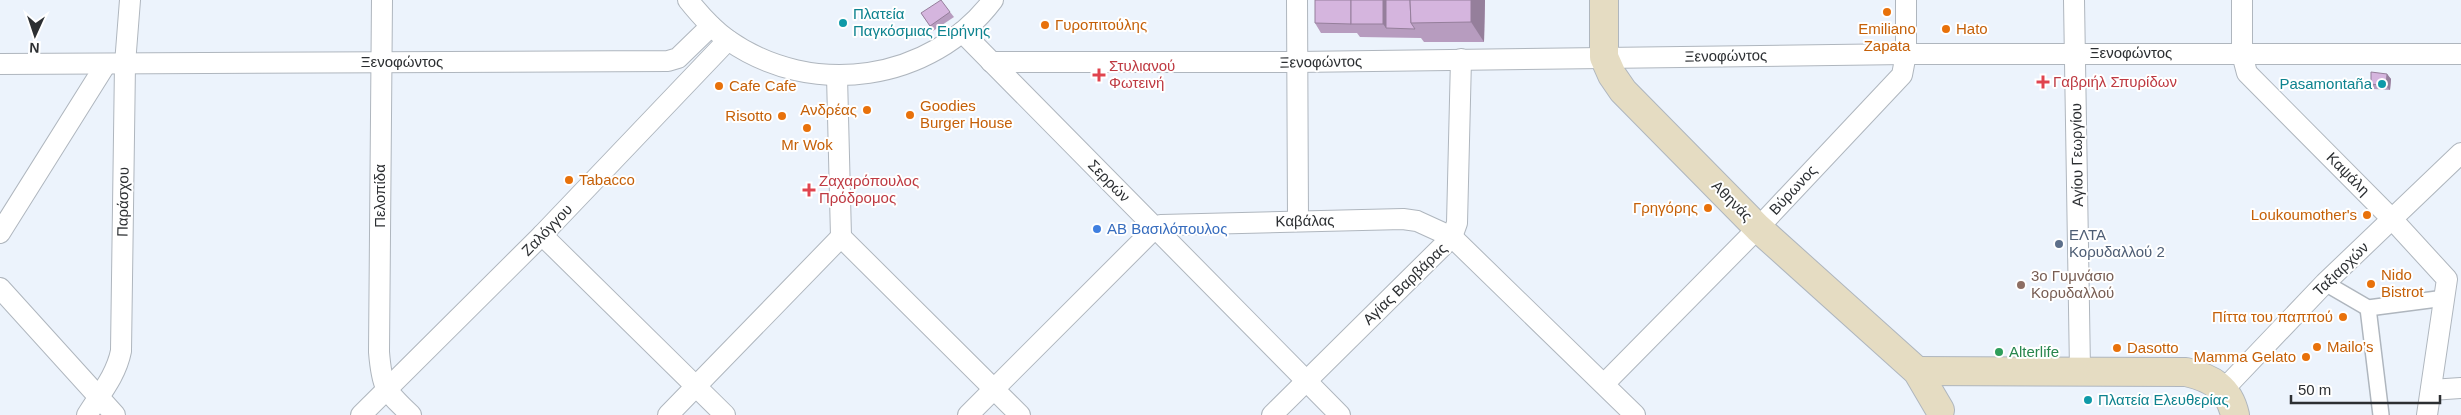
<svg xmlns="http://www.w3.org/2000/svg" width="2461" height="415" viewBox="0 0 2461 415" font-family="Helvetica,sans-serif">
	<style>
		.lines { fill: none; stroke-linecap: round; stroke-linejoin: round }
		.pedestrian-casing { stroke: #afb6be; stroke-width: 18 }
		.minor-casing { stroke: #afb6be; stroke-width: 22 }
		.secondary-casing { stroke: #afb6be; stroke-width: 30 }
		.pedestrian { stroke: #fff; stroke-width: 15 }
		.minor { stroke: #fff; stroke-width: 20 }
		.secondary { stroke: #e5dcc2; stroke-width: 28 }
		.wall { fill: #b79cbf }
		.shaded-wall { fill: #957f9b }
		.building { fill: #d5b5de; stroke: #957f9b }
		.food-dot { fill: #e8710a; stroke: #fff; stroke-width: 2 }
		.culture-dot { fill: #0f9aa8; stroke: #fff; stroke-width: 2 }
		.health-dot { fill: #e0444e; stroke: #fff; stroke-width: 2 }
		.shop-dot { fill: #3f7fe0; stroke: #fff; stroke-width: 2 }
		.service-dot { fill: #5c6f8a; stroke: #fff; stroke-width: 2 }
		.education-dot { fill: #8d6e63; stroke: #fff; stroke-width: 2 }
		.leisure-dot { fill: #2e9e5b; stroke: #fff; stroke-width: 2 }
		.labels { text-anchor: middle; stroke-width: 4; stroke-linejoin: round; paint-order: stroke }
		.culture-label { font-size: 15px; fill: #0d838f; stroke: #fff; text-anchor: start }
		.food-label { font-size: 15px; fill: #c56008; stroke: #fff; text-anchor: start }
		.street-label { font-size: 15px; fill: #2c2f32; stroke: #fff }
		.health-label { font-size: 15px; fill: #be3a42; stroke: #fff; text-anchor: start }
		.shop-label { font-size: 15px; fill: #366cbe; stroke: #fff; text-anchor: start }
		.service-label { font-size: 15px; fill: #4e5e75; stroke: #fff; text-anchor: start }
		.education-label { font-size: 15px; fill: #785e54; stroke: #fff; text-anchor: start }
		.leisure-label { font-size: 15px; fill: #27864d; stroke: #fff; text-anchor: start }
	</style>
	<rect width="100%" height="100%" fill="#ecf3fc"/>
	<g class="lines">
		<!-- pedestrian casing -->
		<g class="pedestrian-casing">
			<g id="pedestrian">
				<path d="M2325,283l43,25 77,-10"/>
				<path d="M2368,308l13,107"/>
			</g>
		</g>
		<!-- minor casing -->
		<g class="minor-casing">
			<g id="minor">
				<path d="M382,0l-3,352c3,37 6,38 32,63"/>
				<path d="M688,0c12,15 24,29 40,40 84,59 203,42 265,-40"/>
				<path d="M1297,0l1,220"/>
				<path d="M2074,0l6,370"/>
				<path d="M2242,0v54l5,19 145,146 55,60 -20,136"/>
				<path d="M962,32l378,383"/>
				<path d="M991,62h306l609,-8h555"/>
				<path d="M0,64l668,-3 10,-3 33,-32"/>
				<path d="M837,76l4,161"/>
				<path d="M0,233l106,-169"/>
				<path d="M542,235l183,180"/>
				<path d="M841,237l179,178"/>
				<path d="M0,288l115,127"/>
				<path d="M1604,384l154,-156 144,-153 4,-21v-54"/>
				<path d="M2224,389l101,-106 136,-130"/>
				<path d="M2431,390l30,-2"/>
				<path d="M87,415c13,-21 29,-39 34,-64l4,-287 5,-64"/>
				<path d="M361,415l181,-180 186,-195"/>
				<path d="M668,415l173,-178"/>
				<path d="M968,415l187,-187 6,-3 242,-6 14,2 35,16 183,178"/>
				<path d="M1272,415l180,-178 5,-14 4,-164"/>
			</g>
		</g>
		<!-- secondary casing -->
		<g class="secondary-casing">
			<g id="secondary">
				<path d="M1604,0v57l8,18 11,16 135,137 159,143 23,39"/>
				<path d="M1917,371l269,1c26,6 43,16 49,43"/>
			</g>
		</g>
		<!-- pedestrian -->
		<use href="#pedestrian" class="pedestrian"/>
		<!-- minor -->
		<use href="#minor" class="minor"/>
		<!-- secondary -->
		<use href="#secondary" class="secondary"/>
	</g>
	<!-- wall -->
	<g class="wall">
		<path d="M1351,0h134l-1,42h-60l-3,-4 -61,-1 -3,-4h-36l-6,-10z"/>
		<path d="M950,12l4,5 -21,14 -12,-18z"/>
		<path d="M2387,74l4,5 -1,11 -16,-1 -3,-5z"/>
	</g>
	<!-- shaded-wall -->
	<g class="shaded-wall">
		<path d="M1383,0h7l-4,28 -3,-4z"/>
		<path d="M1471,0h14l-1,42 -13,-20z"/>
		<path d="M2387,74l4,5 -1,11 -4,-4z"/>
	</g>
	<!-- building -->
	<g class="building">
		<path d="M941,0l9,12 -20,14 -9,-13z"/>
		<path d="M1315,0h36v24l-36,-1z"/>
		<rect x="1351" y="0" width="32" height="24"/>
		<path d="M1386,0h24l1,23 4,6 -29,-1z"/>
		<path d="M1410,0h61v22l-60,1z"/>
		<path d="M2371,72l16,2 -1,12 -15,-2z"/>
	</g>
	<!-- markers -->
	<g class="food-dot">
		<circle cx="1887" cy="12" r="5"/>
		<circle cx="1045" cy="25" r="5"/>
		<circle cx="1946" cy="29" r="5"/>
		<circle cx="719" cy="86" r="5"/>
		<circle cx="867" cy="110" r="5"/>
		<circle cx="910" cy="115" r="5"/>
		<circle cx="782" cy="116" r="5"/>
		<circle cx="807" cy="128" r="5"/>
		<circle cx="569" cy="180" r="5"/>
		<circle cx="1708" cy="208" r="5"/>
		<circle cx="2367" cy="215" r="5"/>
		<circle cx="2371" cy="284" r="5"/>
		<circle cx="2343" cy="317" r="5"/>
		<circle cx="2317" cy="347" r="5"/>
		<circle cx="2117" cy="348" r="5"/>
		<circle cx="2306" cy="357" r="5"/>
	</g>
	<g class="culture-dot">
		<circle cx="843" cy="23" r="5"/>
		<circle cx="2382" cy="84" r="5"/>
		<circle cx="2088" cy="400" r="5"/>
	</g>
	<g class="health-dot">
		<path d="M1096.5 67.5h5v5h5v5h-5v5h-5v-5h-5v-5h5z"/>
		<path d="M2040.5 74.5h5v5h5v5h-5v5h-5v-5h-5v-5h5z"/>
		<path d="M806.5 182.5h5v5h5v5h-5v5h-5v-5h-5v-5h5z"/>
	</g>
	<circle class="shop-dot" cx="1097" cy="229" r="5"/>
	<circle class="service-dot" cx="2059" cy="244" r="5"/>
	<circle class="education-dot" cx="2021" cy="285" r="5"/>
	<circle class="leisure-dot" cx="1999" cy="352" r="5"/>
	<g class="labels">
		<!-- culture labels -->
		<g class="culture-label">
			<text x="853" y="19">Πλατεία<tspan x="853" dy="17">Παγκόσμιας Ειρήνης</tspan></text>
			<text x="2372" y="89" text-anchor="end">Pasamontaña</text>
			<text x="2098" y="405">Πλατεία Ελευθερίας</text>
		</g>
		<!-- food labels -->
		<g class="food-label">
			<text x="1055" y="30">Γυροπιτούλης</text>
			<text x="1887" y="34" text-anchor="middle">Emiliano<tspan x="1887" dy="17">Zapata</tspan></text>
			<text x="1956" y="34">Hato</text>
			<text x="729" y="91">Cafe Cafe</text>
			<text x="920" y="111">Goodies<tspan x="920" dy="17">Burger House</tspan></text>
			<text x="857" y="115" text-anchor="end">Ανδρέας</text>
			<text x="772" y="121" text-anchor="end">Risotto</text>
			<text x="807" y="150" text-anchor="middle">Mr Wok</text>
			<text x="579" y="185">Tabacco</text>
			<text x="1698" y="213" text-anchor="end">Γρηγόρης</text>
			<text x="2357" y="220" text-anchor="end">Loukoumother's</text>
			<text x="2381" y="280">Nido<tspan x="2381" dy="17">Bistrot</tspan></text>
			<text x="2333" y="322" text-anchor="end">Πίττα του παππού</text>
			<text x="2327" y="352">Mailo’s</text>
			<text x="2127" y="353">Dasotto</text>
			<text x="2296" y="362" text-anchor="end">Mamma Gelato</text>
		</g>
		<!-- street labels -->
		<g class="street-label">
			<text x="2131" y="58">Ξενοφώντος</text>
			<text transform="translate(1726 56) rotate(-1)" y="5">Ξενοφώντος</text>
			<text x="402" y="67">Ξενοφώντος</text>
			<text transform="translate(1321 62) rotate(-1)" y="5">Ξενοφώντος</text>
			<text transform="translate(2077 155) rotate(-91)" y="5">Αγίου Γεωργίου</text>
			<text transform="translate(2348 174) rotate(45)" y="5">Καψάλη</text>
			<text transform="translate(1109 181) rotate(45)" y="5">Σερρών</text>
			<text transform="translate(1793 190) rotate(-47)" y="5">Βύρωνος</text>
			<text transform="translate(380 196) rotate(-90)" y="5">Πελοπίδα</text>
			<text transform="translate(1732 201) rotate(45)" y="5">Αθηνάς</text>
			<text transform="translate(123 202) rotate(-89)" y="5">Παράσχου</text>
			<text transform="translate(1305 221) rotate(-1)" y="5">Καβάλας</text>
			<text transform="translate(547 230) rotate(-46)" y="5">Ζαλόγγου</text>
			<text transform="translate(2341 269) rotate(-44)" y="5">Ταξιαρχών</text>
			<text transform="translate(1405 284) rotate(-44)" y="5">Αγίας Βαρβάρας</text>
		</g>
		<!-- health labels -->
		<g class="health-label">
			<text x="1109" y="71">Στυλιανού<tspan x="1109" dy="17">Φωτεινή</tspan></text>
			<text x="2053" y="87">Γαβριήλ Σπυρίδων</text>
			<text x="819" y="186">Ζαχαρόπουλος<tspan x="819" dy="17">Πρόδρομος</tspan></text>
		</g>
		<!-- shop labels -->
		<g class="shop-label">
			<text x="1107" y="234">ΑΒ Βασιλόπουλος</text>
		</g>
		<!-- service labels -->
		<g class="service-label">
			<text x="2069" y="240">ΕΛΤΑ<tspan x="2069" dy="17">Κορυδαλλού 2</tspan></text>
		</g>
		<!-- education labels -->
		<g class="education-label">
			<text x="2031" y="281">3ο Γυμνάσιο<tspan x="2031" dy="17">Κορυδαλλού</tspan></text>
		</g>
		<!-- leisure labels -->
		<g class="leisure-label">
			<text x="2009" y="357">Alterlife</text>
		</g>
	</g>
	<!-- north arrow -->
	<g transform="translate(35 35) rotate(183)" stroke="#ffffff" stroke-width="4" paint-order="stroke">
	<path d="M0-4L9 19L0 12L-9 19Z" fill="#2c2f32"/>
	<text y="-8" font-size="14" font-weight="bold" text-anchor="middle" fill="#2c2f32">N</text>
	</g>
	<!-- scale -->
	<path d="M2291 395v8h149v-8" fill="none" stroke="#2c2f32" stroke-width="2.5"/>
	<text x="2298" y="395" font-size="15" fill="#2c2f32" stroke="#ffffff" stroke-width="4" paint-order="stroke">50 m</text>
</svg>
